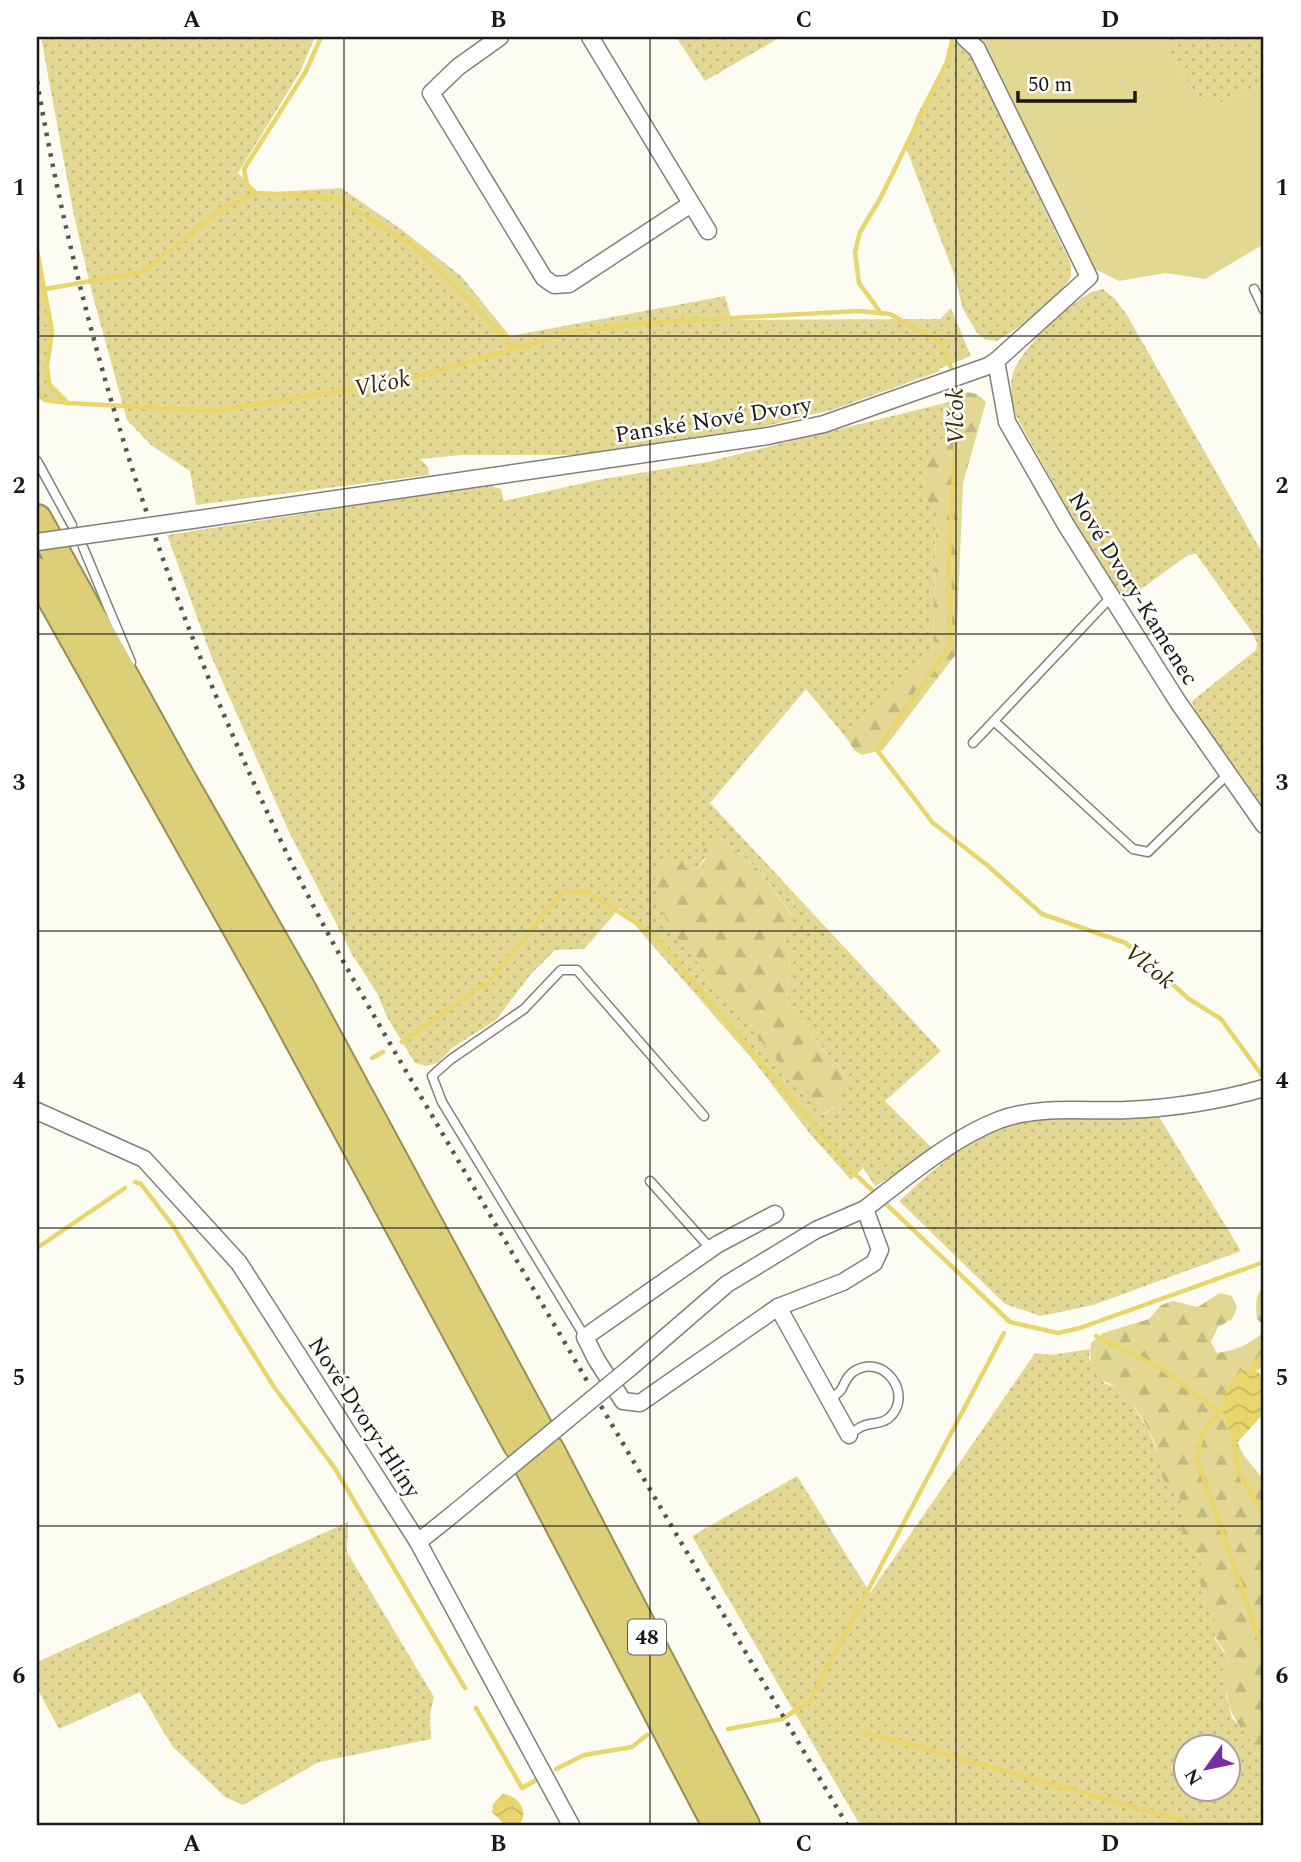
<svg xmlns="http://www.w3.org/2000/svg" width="1301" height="1862" viewBox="0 0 1301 1862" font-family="Spectral,serif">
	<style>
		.grass { fill: url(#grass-dots); fill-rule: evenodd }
		.forest { fill: url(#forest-firs) }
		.pitch { fill: #e3d893 }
		.water { fill: url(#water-waves) }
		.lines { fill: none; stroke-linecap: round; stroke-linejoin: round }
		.stream { stroke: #e8d66d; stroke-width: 4.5 }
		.lane-casing { stroke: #818079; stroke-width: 11 }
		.street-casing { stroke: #818079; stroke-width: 19 }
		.highway-casing { stroke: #988f56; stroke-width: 32 }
		.lane { stroke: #fff; stroke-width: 8 }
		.street { stroke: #fff; stroke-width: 16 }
		.highway { stroke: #ddcf78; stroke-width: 28 }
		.rail { stroke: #575752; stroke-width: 4.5; stroke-dasharray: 3.5 7; stroke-linecap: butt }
		.street-bridge-casing { stroke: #818079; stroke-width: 19; stroke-linecap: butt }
		.street-bridge { stroke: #fff; stroke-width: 16 }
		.grid { fill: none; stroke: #191916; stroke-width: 2; stroke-opacity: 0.55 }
		.labels { text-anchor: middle; stroke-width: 5; stroke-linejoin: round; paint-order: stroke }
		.shield { fill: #fff; stroke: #5e5e5c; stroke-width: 2 }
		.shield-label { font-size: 21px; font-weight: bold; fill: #191916 }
		.street-label { font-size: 23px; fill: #191916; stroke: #fff }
		.water-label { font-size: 24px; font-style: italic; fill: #352e00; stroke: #fff }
		.neatline { fill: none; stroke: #191916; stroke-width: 2.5 }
		.grid-label { font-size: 23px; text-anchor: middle; font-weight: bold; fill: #191916 }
	</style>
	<defs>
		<pattern id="grass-dots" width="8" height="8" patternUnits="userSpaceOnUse" patternTransform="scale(1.75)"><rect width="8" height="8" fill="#e3d893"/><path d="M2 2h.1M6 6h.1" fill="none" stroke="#c2b97e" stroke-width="1.8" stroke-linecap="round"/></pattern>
		<pattern id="forest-firs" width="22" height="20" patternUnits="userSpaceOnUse" patternTransform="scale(1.75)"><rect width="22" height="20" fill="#e3d893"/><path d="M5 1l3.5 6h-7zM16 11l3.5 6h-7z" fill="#c2b97e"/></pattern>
		<pattern id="water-waves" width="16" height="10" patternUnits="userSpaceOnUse" patternTransform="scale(1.75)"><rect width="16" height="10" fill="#e8d66d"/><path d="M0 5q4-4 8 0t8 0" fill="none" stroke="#c6b75e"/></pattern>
	</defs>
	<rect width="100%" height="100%" fill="#fdfcf3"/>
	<!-- grass -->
	<g class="grass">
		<path d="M41,37h274l-15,35 -62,101 20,20 83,-5 60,41 60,47 49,60 215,-40 7,24 208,-1 11,-11 20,48 -32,13 1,2 -105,38 -77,19 -178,27h-118l-42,4 8,8 1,8 -233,30 -6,-34 -39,-26 -24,-25 -36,-131 -18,-78z"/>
		<path d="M676,37h105l-76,44z"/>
		<path d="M1163,37h97l4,17v28c-12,5 -34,19 -46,21 -25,3 -45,-48 -55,-66z"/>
		<path d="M952,42h7l13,15 99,207v13l-7,10 -36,34 -31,20 -11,-1 -9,-7 -14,-24 -9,-35 -48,-126 10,-31 29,-55z"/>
		<path d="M37,250l15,82 -5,33 2,19 19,19 -23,-3 -8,-7z"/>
		<path d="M1103,289l12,10 12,16 137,241v252l-69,-97 -3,-10 64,-51 1,-7 -5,-11 -56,-78 -8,1 -55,40 -12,5 -9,-11 -96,-173c-4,-14 -7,-29 -3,-43 10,-27 51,-64 75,-79 4,-3 10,-4 15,-5z"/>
		<path d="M949,402l-1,30 -22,33 10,49 -3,136 -85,90 -42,-51 -96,114 231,248 -56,50 50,50 -60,35 -12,-18 -12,12 -40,-45 -58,-75 -133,-152 -36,41 -29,1 -24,24 -35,46 -44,28 -14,15 -12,3 -11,-3 -28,-46 -10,-24 -24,-37 -63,-122 -78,-176 -45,-123 322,-50 12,4 3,12 93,-21 110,-18zM721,838l38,32 32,44 -7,27 6,14 -3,49 61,75 -13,15 4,11 -17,10 -153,-252 11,-5 5,9 5,3 7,-2z"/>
		<path d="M1156,1112l85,139 -148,54 -52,11 -36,-12 -106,-103c29,-26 58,-54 93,-73 32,-17 124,-14 164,-16z"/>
		<path d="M1090,1349l-1,9 15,25 14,5 11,10 19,32 13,30 2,18 17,18 10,52 13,12 13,57 -1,22 11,16 3,14 -3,27 6,22 15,16 17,25v66h-404l-168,-289 105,-60 73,117 165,-240 16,2zM1186,1746h42v42h-42z"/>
		<path d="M348,1522l-1,30 87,145 -4,17 1,25 -112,23 -76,43 -18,-8 -53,-51 -32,-54 -81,37 -22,-41v-26z"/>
	</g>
	<!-- forest -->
	<g class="forest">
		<path d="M967,392l10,2 9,8 -23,81 -7,171 -73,96 -21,5 -8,-5 -6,-10 5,-8 80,-82 3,-136 -13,-21 3,-28 22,-33 1,-30z"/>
		<path d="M721,838l38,32 32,45 -7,26 6,14 -3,49 61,75 -2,10 -11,5 5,10 -19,11 -148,-183c-10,-18 -17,-34 -18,-55l14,-14 12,-6 4,10 5,3 7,-2 9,-9 -3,-9z"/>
		<path d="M1264,1287v78l-16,14 -24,41 21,37 19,23v279c-13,-20 -34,-39 -37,-62 -2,-13 3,-26 0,-39 -5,-18 -16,-14 -12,-41l-12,-9 -4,-37 4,-11 -13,-12 -8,-14 -2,-38c-6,-5 -15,-12 -18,-20 -1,-5 0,-11 -2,-17 -5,-20 -18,-42 -30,-59 -18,-26 -44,-9 -39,-57l12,-10 46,-14 12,-14 12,-4 25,6 22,-14 12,3 5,12 -5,11 -14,8 -7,15 6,11c19,-2 31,-9 46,-20v-8l-6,-6c-1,-11 -3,-25 7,-32z"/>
	</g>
	<!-- pitch -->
	<path class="pitch" d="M975,37h188c10,18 30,69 55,66 12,-2 34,-16 46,-21v162l-59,35 -40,-6 -46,8 -30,-15z"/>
	<!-- water -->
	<g class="water">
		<path d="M1242,1369l17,3 5,13v28l-29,32c-16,-32 -19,-49 7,-76z"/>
		<path d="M503,1794c15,1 27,18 16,31h-14l-13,-13 1,-8z"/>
	</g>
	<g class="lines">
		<!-- stream -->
		<g class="stream">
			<path d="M321,37l-15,34 -62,98 3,16 9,8 45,2 37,4 75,47 51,48 49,54"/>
			<path d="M37,250l15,82 -5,33 2,19 18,18"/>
			<path d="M45,289l98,-17 80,-64 33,-15"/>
			<path d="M881,313l-22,-30 -4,-31 5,-20 21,-35 66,-135 6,-25"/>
			<path d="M956,381l3,9 -10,164 1,91 -73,105 56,73 54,42 55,49 84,29 63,56 32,20 43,59"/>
			<path d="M37,393l8,7 23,3 147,8 190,-31 167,-48 86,-10 200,-11 32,3 52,30 11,29"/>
			<path d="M402,1042l88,-62 67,-82 10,-7 21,1 64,41 203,241 21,20"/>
			<path d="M372,1058l11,-6"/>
			<path d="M135,1182l6,2 32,42 101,161 60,80 131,221"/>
			<path d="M882,1200l128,122 48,11 22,-5 184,-66"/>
			<path d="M37,1248l88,-60"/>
			<path d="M1096,1336l66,33 57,43"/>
			<path d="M1249,1374l15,-22"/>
			<path d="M1225,1406l-23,28 -5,25 67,193"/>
			<path d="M1234,1437c1,35 9,48 30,75"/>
			<path d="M476,1708l46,80 16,-9"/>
			<path d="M728,1729l54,-10 27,-17 195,-369"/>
			<path d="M864,1732l335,93"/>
			<path d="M556,1769l28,-14 48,-8 15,-12"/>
		</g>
		<!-- lane casing -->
		<g class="lane-casing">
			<g id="lane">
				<path d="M1254,289l10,21"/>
				<path d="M37,461l35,64"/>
				<path d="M83,547l48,115"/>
				<path d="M994,721l139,128 15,3 80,-78"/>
				<path d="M973,743l138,-146"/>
				<path d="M650,1181l61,68"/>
				<path d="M585,1337l-143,-235 -10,-26 18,-16 74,-51 37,-39h16l127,146"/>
				<path d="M828,1400c4,-3 10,-6 13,-10 4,-7 5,-13 12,-18 30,-21 62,23 36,46 -9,7 -17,4 -26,8 -5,2 -10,6 -14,9"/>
			</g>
		</g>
		<!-- street casing -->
		<g class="street-casing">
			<g id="street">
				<path d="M500,37l-42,30 -27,26 113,185 10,7 15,-1 122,-80"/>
				<path d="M590,37l118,194"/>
				<path d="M996,361l11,61 59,103 112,177 86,123"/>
				<path d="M192,520l576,-84 56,-12 164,-58 8,-5 93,-84 -112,-228 -13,-12"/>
				<path d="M37,1111l107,48 95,104 179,279 153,283"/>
				<path d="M775,1214l-57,30 -133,93 11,22 27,42 17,2 138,-96 65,-25 31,-19 6,-13 -15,-41c40,-31 87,-71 134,-89 39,-15 87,-8 128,-10 47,-2 92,-9 137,-22"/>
				<path d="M778,1307l71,128"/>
				<path d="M631,1367l96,-83 89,-54 49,-21"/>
				<path d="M418,1542l29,-23"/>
			</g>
		</g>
		<!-- highway casing -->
		<g class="highway-casing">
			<g id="highway">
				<path d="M37,519l140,253 123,215 238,441"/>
				<path d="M37,572l240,427 241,446"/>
				<path d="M549,1449l196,376"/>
				<path d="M529,1466l188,359"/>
			</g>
		</g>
		<!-- lane -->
		<use href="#lane" class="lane"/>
		<!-- street -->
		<use href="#street" class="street"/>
		<!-- highway -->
		<use href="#highway" class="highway"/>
		<!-- rail -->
		<g class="rail">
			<path d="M37,81c45,263 127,515 242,756 44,93 96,181 148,270 54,93 109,186 163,279"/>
			<path d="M601,1406l246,419"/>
		</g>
		<!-- street-bridge casing -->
		<g class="street-bridge-casing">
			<g id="street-bridge">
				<path d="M37,542l155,-22"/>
				<path d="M447,1519l184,-152"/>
			</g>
		</g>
		<!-- street-bridge -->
		<use href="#street-bridge" class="street-bridge"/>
	</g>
	<!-- grid -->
	<path class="grid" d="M344,37v1788M650,37v1788M956,37v1788M37,336h1227M37,634h1227M37,931h1227M37,1228h1227M37,1526h1227"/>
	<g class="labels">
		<!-- shield labels -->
		<rect class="shield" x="628" y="1619.5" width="38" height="35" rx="5"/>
		<g class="shield-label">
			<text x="647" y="1644">48</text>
		</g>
		<!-- street labels -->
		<g class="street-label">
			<text transform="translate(713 419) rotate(-9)" y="8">Panské Nové Dvory</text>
			<text transform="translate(1134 588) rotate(58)" y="8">Nové Dvory-Kamenec</text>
			<text transform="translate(365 1417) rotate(57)" y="8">Nové Dvory-Hlíny</text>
		</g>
		<!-- water labels -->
		<g class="water-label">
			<text transform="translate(382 383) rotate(-11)" y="8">Vlčok</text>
			<text transform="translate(955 416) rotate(-91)" y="8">Vlčok</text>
			<text transform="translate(1150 966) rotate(39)" y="8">Vlčok</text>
		</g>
	</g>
	<!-- border -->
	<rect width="1301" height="1862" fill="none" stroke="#ffffff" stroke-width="77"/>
	<!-- north arrow -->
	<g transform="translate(1207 1768) rotate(237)"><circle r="33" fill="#ffffff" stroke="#a3a3a2" stroke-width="2"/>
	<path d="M0-5L12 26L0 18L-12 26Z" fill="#762da0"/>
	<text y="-10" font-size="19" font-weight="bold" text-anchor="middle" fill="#191916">N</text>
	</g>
	<!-- scale -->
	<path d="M1018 91v10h117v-10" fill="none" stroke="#191916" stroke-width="3.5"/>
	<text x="1028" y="91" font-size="21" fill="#191916" stroke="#ffffff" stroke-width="5" paint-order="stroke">50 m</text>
	<rect x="38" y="38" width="1224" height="1786" class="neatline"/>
	<g class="grid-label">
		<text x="192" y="27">A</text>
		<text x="498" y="27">B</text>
		<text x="804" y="27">C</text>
		<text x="1110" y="27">D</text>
		<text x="19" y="195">1</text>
		<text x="1282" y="195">1</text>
		<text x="19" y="493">2</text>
		<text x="1282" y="493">2</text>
		<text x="19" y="790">3</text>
		<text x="1282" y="790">3</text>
		<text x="19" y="1088">4</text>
		<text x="1282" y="1088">4</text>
		<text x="19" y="1385">5</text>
		<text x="1282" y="1385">5</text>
		<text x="19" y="1683">6</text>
		<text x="1282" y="1683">6</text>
		<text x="192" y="1851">A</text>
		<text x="498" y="1851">B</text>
		<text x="804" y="1851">C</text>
		<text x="1110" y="1851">D</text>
	</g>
</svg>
